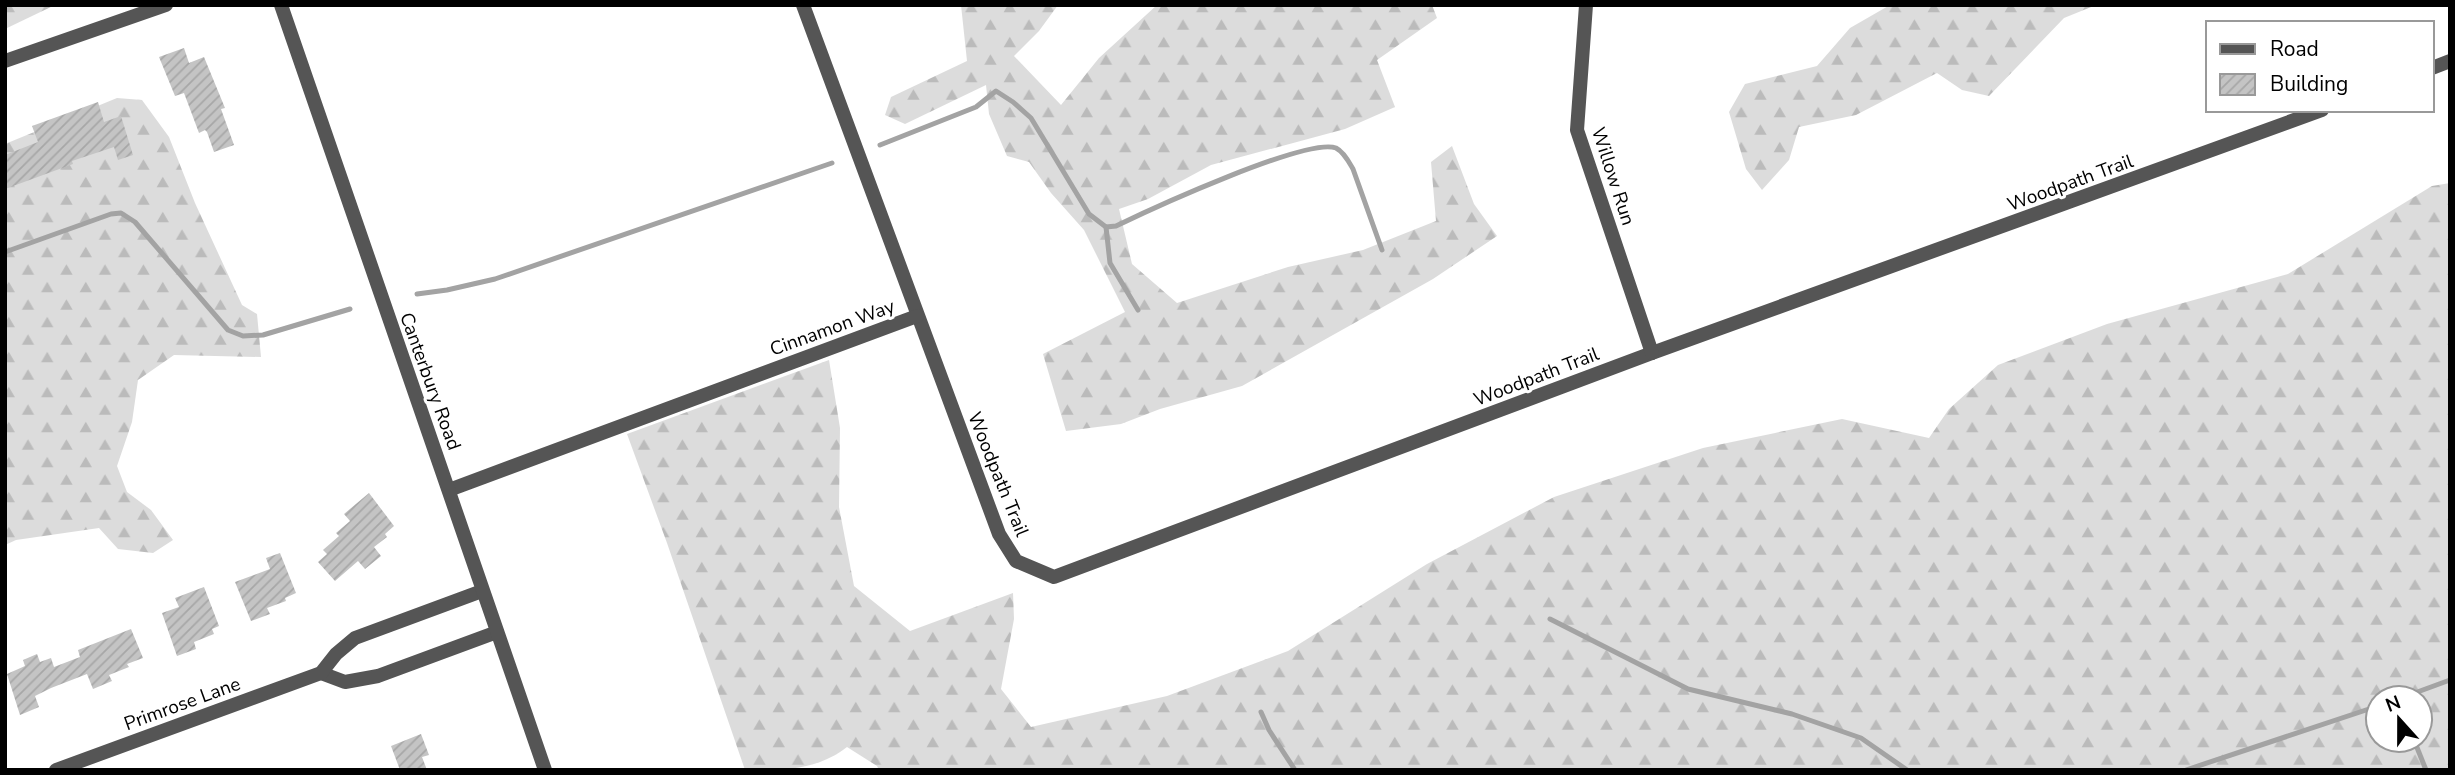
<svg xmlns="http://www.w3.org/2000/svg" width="2455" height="775" viewBox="0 0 2455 775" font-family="'Nunito Sans',sans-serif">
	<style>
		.forest { fill: url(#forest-firs); fill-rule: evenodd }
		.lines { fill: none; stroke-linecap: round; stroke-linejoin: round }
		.stream { stroke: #a3a3a3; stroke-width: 5 }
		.building { fill: url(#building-hatch) }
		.minor { stroke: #555; stroke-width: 14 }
		.tertiary { stroke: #555; stroke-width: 14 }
		.labels { text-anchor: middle; stroke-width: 6; stroke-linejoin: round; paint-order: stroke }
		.street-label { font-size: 19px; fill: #000; stroke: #fff }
	</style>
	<defs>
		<pattern id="forest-firs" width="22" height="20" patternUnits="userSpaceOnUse" patternTransform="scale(1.75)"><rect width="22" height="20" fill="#dcdcdc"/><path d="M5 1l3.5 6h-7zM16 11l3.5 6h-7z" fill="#bbb"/></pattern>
		<pattern id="building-hatch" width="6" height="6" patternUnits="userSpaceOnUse" patternTransform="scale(1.75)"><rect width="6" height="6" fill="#c4c4c4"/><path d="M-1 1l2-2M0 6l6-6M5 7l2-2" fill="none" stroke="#a7a7a7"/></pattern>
	</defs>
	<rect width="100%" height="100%" fill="#fff"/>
	<!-- forest -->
	<g class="forest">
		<path d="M5,5h50l-50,24z"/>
		<path d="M961,5h97l-19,26 -25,25 47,49 38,-47 58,-53h275l5,13 -60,42 18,47 -50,22 -134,36 -63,34 -29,10 13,55 45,39 111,-36 75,-17 73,-29 -5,-59 21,-16 22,58 23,32 -64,43 -191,107 -82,23 -39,15 -55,7 -23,-77 82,-42 -41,-82 -33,-37 -22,-31 -22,-6 -18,-42 -3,-29 -81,39 -20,-9 6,-18 76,-36z"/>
		<path d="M1890,5h206l-32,13 -75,78 -27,-6 -25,-17 -81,42 -57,12 -10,33 -27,30 -16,-21 -17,-57 16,-28 72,-18 33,-38z"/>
		<path d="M117,98l25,2 27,37 26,66 47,102 15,9 4,43 -87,-2 -36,25 -6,42 -15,44 10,26 24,18 22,30 -20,13 -35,-4 -19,-21 -83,12 -11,5v-401z"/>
		<path d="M2450,183v587h-1571l-2,-4 -30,-19c-31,24 -64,23 -102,23l-78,-227 -40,-109 202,-74 11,68 -1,79 15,79 56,45 103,-38 1,26 -13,70 30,38 136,-31 121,-45 139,-87 127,-67 149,-49 139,-29 87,19 20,-29 49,-44 109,-41 181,-50 144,-88zM2420,698v42h-42v-42z"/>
	</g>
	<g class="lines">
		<!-- stream -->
		<g class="stream">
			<path d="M880,145l96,-38 20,-16 17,11 18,16 58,96 17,13 10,-1c33,-16 191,-89 220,-78 8,4 13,14 17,21l29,81"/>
			<path d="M1106,227l4,36 28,47"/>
			<path d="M5,252l106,-38 10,-1 14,9 93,108 15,6 20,-1 87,-26"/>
			<path d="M417,294l30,-4 48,-11 337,-116"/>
			<path d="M1550,619l138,70 104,25 69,24 46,32"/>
			<path d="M2401,698l49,-18"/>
			<path d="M1261,712l8,18 26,40"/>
			<path d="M2414,740l12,30"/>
			<path d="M2186,770l192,-64"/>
		</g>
	</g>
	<!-- building -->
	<g class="building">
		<path d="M184,48l5,15 15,-6 21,51 -4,1 13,36 -20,7 -7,-20 -2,-2 -6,3 -15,-40 -9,3 -16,-39z"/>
		<path d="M98,102l6,20 17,-6 12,39 -15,5 -4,-13 -42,14 1,3 -68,25v-34l33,-13 -6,-16z"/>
		<path d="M369,493l25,33 -9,8 2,3 -13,10 7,9 -16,13 -7,-8 -23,20 -17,-19 9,-8 -4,-4 16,-14 -3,-3 14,-12 -6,-7z"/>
		<path d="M280,553l16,40 -11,5 1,3 -19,7 3,6 -19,7 -16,-39 35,-13 -4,-11z"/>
		<path d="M204,587l15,39 -7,3 2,5 -20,8 2,7 -19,7 -15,-43 17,-6 -4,-9z"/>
		<path d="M131,629l12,29 -16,6 2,3 -20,8 3,6 -19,8 -6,-15 -36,14 -16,8 4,11 -19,8 -13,-41 18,-8 -2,-6 14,-6 3,8 11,-4 3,9 26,-10 -2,-7z"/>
		<path d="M421,734l8,21 -7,2 5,13h-27l-9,-24z"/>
	</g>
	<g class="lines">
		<!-- minor -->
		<g class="minor">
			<path d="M803,5l196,529 17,27 38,16 598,-224 670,-243"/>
			<path d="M1586,5l-9,125 75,223"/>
			<path d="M5,61l161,-56"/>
			<path d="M2432,68l18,-7"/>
			<path d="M449,490l468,-174"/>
			<path d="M321,673l24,9 33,-6 119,-44"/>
			<path d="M56,770l265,-97 15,-19 19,-16 127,-47"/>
		</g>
		<!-- tertiary -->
		<path class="tertiary" d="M281,5l264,765"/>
	</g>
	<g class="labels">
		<!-- street labels -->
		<g class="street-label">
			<text transform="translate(1614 176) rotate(72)" y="7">Willow Run</text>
			<text transform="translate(2070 182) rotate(-20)" y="7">Woodpath Trail</text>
			<text transform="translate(832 327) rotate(-20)" y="7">Cinnamon Way</text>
			<text transform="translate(1536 376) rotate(-21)" y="7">Woodpath Trail</text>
			<text transform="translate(431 381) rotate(70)" y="7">Canterbury Road</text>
			<text transform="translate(999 474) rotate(68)" y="7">Woodpath Trail</text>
			<text transform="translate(182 703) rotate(-20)" y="7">Primrose Lane</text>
		</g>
	</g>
	<!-- border -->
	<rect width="2455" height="775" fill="none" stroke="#000000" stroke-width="14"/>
	<!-- legend -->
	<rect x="2206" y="21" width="228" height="91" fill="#ffffff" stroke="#999999" stroke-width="2"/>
	<rect x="2220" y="44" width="35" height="10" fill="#555555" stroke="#999999" stroke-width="2"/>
	<text x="2270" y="56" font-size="21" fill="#000000">Road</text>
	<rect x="2220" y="74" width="35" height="21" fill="url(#building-hatch)" stroke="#999999" stroke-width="2"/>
	<text x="2270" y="91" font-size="21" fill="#000000">Building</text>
	<!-- north arrow -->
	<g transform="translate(2399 719) rotate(339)"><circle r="33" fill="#ffffff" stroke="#999999" stroke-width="2"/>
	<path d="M0-5L12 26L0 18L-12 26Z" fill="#000000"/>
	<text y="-10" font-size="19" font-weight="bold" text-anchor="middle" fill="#000000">N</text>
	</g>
</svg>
